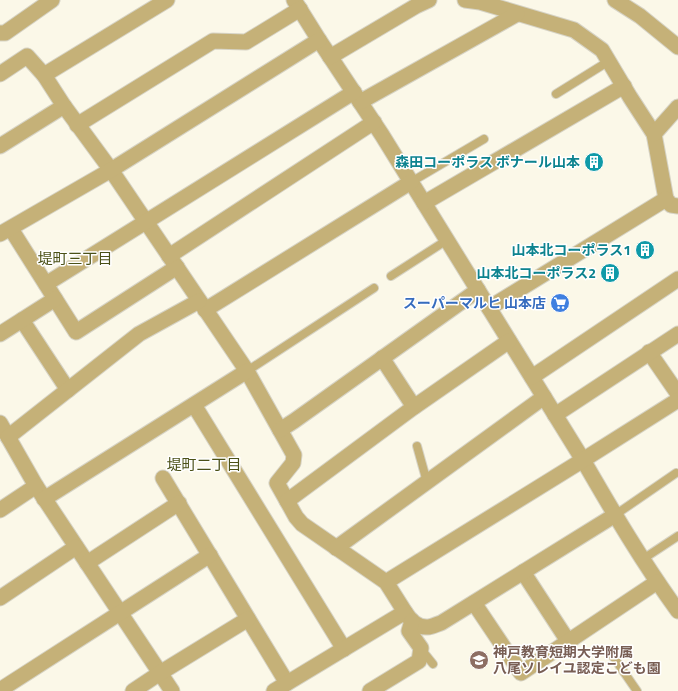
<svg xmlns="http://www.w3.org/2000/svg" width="678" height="691" viewBox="0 0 678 691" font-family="'Titillium Web','Noto Sans JP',sans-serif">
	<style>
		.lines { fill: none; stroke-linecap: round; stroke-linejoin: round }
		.lane-casing { stroke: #d6d3c5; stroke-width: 10 }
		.street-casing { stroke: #d6d3c5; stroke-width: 17 }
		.lane { stroke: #c5b178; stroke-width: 8 }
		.street { stroke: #c5b178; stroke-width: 15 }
		.labels { text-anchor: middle; stroke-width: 3; stroke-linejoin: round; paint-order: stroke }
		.culture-label { font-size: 14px; font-weight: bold; fill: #0d838f; stroke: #fff; text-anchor: end }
		.shop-label { font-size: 14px; font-weight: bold; fill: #366cbe; stroke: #fff; text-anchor: end }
		.education-label { font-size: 14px; font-weight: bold; fill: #785e54; stroke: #fff; text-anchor: start }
		.neighbourhood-label { font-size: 15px; fill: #4b5117; stroke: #fff }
	</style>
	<rect width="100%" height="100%" fill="#fbf8e8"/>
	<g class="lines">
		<!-- lane casing -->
		<g class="lane-casing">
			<g id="lane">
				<path d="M556,94l53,-33"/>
				<path d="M411,182l73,-43"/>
				<path d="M391,276l56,-36"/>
				<path d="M247,371l127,-83"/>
				<path d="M417,446l10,36"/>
				<path d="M615,515l61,-42"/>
				<path d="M643,559l35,-23"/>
				<path d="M421,649l12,15"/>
				<path d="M610,652l27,39"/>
			</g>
		</g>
		<!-- street casing -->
		<g class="street-casing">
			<g id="street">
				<path d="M294,0l25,40 63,95 201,325c30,52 60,103 95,151"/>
				<path d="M465,0l15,2 94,28 28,20 28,47 24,37 12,65 5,6 7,1"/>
				<path d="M615,0l25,16 38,31"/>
				<path d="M0,33h5l47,-33"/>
				<path d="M330,57l86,-51 13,-6"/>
				<path d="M0,74l27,-18 17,19 20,31 47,64 136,201 47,84 -1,8 -16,20 19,34 6,7 84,58 19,30"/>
				<path d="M44,75l123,-75"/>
				<path d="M360,102l157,-88"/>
				<path d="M77,125l136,-84 33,1 54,-33"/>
				<path d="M654,134l24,-27"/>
				<path d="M0,146l64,-40"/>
				<path d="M424,203l200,-117"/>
				<path d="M11,229l65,103 101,-65"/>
				<path d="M0,234l111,-64 208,-130"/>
				<path d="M169,256l205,-134"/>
				<path d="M46,284l308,-192"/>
				<path d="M489,308l177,-109"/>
				<path d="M205,310l206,-128"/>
				<path d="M22,320l46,70"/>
				<path d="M0,334l55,-35"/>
				<path d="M649,352l29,42"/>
				<path d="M382,358l32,49"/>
				<path d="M532,377l146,-98"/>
				<path d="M194,405l150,244"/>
				<path d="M555,415l123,-81"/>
				<path d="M0,423l36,63 136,205"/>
				<path d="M280,430l14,-9 184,-131"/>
				<path d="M8,437l131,-103 60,-33"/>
				<path d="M163,478l124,205"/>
				<path d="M44,499l203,-128"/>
				<path d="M287,501l127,-94 95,-66"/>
				<path d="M0,510l36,-24"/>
				<path d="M336,548l208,-151"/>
				<path d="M87,563l92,-60"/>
				<path d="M523,572l45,69"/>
				<path d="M386,582l197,-122 95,-60"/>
				<path d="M0,598l76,-51"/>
				<path d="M474,603l47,70 136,-91"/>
				<path d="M0,690l210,-135"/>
				<path d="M133,691l27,-18 88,-54"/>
				<path d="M274,691l131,-79c5,8 12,16 23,15 4,0 9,-3 13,-4l174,-108"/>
				<path d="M370,691l49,-30 2,-13 -12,-17 3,-10"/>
			</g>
		</g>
		<!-- lane -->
		<use href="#lane" class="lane"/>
		<!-- street -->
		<use href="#street" class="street"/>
	</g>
	<!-- icons -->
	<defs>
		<g id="building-disc" transform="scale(1)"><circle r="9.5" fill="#0f9aa8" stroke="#fff"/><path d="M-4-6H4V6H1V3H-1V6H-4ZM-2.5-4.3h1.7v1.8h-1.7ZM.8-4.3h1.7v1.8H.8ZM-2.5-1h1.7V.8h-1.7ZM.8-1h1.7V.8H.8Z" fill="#fff"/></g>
		<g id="supermarket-disc" transform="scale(1)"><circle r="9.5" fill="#3f7fe0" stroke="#fff"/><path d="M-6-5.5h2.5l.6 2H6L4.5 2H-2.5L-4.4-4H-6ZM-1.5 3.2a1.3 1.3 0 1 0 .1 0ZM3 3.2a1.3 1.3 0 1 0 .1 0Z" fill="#fff"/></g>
		<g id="school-disc" transform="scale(1)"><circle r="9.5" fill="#8d6e63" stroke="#fff"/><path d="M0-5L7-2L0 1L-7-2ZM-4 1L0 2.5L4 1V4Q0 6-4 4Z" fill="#fff"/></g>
	</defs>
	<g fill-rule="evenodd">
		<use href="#building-disc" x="594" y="162"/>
		<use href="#building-disc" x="645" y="250"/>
		<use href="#building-disc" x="610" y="273"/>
		<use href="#supermarket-disc" x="560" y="303"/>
		<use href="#school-disc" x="479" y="660"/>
	</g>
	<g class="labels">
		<!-- culture labels -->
		<g class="culture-label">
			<text x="580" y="167">森田コーポラス ボナール山本</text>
			<text x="631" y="255">山本北コーポラス1</text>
			<text x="596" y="278">山本北コーポラス2</text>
		</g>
		<!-- shop labels -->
		<g class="shop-label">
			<text x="546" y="308">スーパーマルヒ 山本店</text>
		</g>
		<!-- education labels -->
		<g class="education-label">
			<text x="493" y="657">神戸教育短期大学附属<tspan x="493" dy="16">八尾ソレイユ認定こども園</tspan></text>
		</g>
		<!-- neighbourhood labels -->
		<g class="neighbourhood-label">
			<text x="75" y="264">堤町三丁目</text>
			<text x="204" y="470">堤町二丁目</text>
		</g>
	</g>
</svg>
